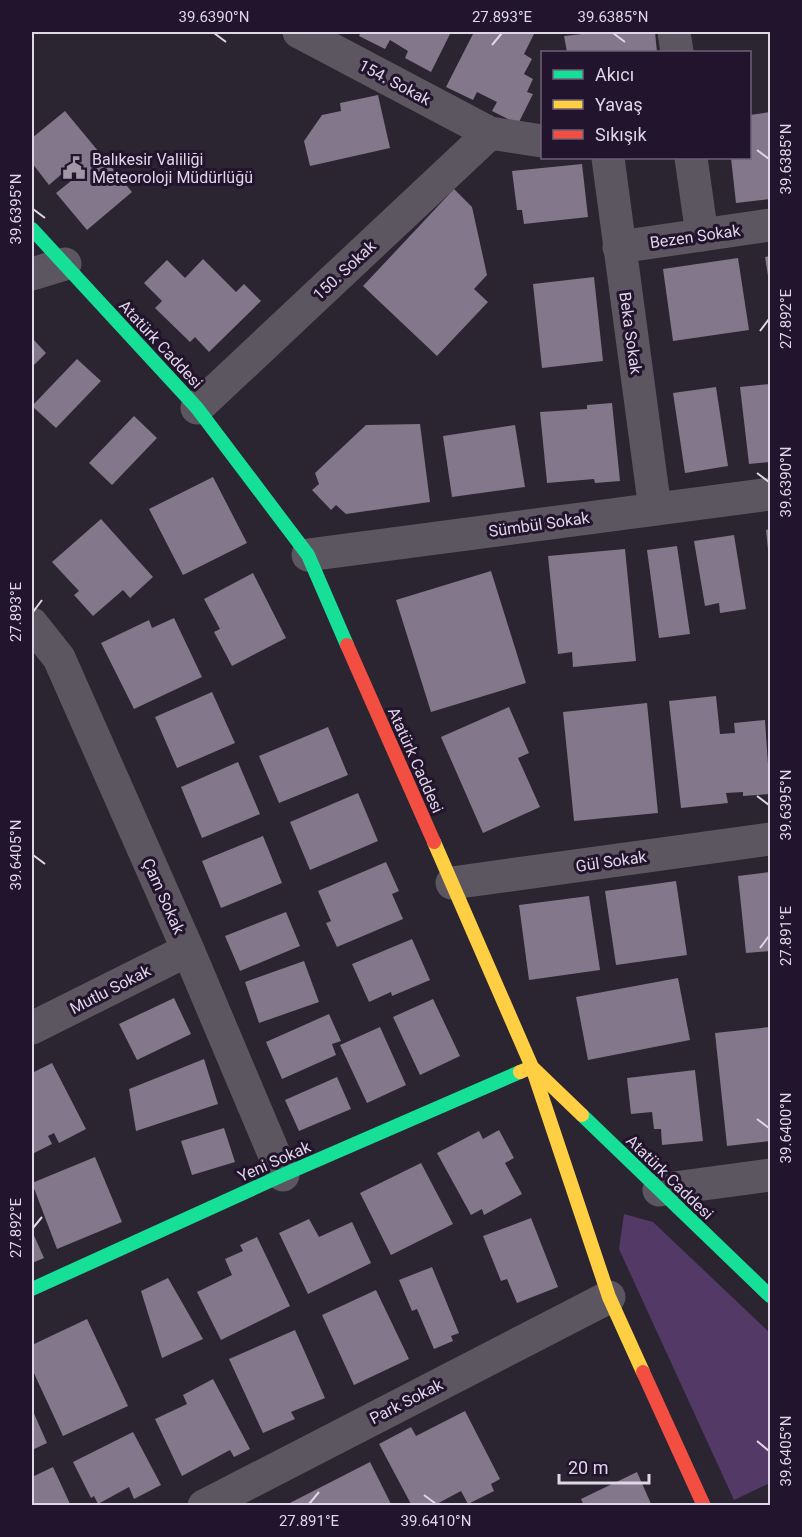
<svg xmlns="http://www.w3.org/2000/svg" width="802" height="1537" viewBox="0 0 802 1537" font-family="Roboto,sans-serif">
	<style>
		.green { fill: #523966 }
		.building { fill: #82778b }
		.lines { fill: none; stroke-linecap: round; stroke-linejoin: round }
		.street { stroke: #5c5661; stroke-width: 33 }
		.fast { stroke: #16e098; stroke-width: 14 }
		.slow { stroke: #ffcf43; stroke-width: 14 }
		.jam { stroke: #f24e42; stroke-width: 14 }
		.ticks { fill: none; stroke: #dfd6e7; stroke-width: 2 }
		.labels { text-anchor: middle; stroke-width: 6; stroke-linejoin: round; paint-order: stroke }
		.street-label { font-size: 16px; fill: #dfd6e7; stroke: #22142c }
		.poi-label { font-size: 16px; fill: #dfd6e7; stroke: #22142c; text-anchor: start }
		.neatline { fill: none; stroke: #dfd6e7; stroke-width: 2 }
		.ticks-label { font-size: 15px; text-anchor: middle; fill: #dfd6e7 }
	</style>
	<rect width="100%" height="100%" fill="#2b2431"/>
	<!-- green -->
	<path class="green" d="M624,1214l29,8 117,111v150l-36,17 -115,-251z"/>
	<!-- building -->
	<g class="building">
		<path d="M361,32h90l-20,40 -26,-14 3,-7 -18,-11 -5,9 -26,-13z"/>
		<path d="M474,32h61l-11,22 8,5 -8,15 9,5 -6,13 6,2 -15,30 -26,-13 5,-9 -20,-10 -4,8 -27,-13z"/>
		<path d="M600,32h55l2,20h-90l-3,-16z"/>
		<path d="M378,95l12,53 -80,18 -6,-25 18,-26 19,-4 -1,-8z"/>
		<path d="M65,111l67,81 -45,38 -31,-37 15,-12 -7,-9 -15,13 -17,-22v-25z"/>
		<path d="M770,112v87l-34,4 -5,-45h19v-43z"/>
		<path d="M582,164l6,53 -64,7 -2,-14h-5l-5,-39z"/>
		<path d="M454,189l18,18 15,68 -13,14 14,13 -51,54 -74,-70z"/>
		<path d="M770,256v26h-1l-4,-25z"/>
		<path d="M738,258l11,72 -76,11 -10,-72z"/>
		<path d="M203,259l33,33 8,-8 17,17 -52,51 -14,-15 -5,5 -35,-34 7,-7 -18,-18 23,-23 18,18z"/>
		<path d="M594,277l9,84 -61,7 -9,-84z"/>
		<path d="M32,338l14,15 -14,14z"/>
		<path d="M77,359l24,22 -45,47 -24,-22z"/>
		<path d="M770,384v78l-21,2 -9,-77z"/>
		<path d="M716,387l12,79 -43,7 -12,-80z"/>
		<path d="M612,403l8,78 -25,2 -1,-4 -47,4 -7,-71 47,-3v-4z"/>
		<path d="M134,416l23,22 -45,47 -23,-22z"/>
		<path d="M420,424l10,78 -84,12 -10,-9 -5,5 -19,-20 7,-6 -4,-11 51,-48z"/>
		<path d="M515,425l10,62 -73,10 -9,-61z"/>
		<path d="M213,477l34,66 -64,32 -34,-66z"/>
		<path d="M101,519l52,58 -23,21 -7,-8 -30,26 -19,-21 5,-4 -27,-29z"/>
		<path d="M770,529v30h-1l-3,-29z"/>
		<path d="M734,535l12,74 -26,4 -1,-10 -14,3 -11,-65z"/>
		<path d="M677,546l13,88 -31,4 -12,-88z"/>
		<path d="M625,549l11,112 -63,6 -1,-15 -14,2 -10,-98z"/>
		<path d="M491,571l35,112 -95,29 -35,-112z"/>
		<path d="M253,573l33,65 -54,28 -18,-34 6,-3 -16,-30z"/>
		<path d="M174,618l28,59 -68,32 -33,-66 48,-23 3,8z"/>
		<path d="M212,692l23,51 -58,25 -22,-51z"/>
		<path d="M716,696l4,38 15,-1 -1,-10 31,-3 5,74 -27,2v-4l-17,1 2,10 -47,5 -12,-107z"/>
		<path d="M647,703l11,110 -84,8 -11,-109z"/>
		<path d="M509,707l20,46 -11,5 22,49 -57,26 -42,-96z"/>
		<path d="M328,727l20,48 -69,28 -20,-47z"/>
		<path d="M238,762l22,52 -58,24 -21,-51z"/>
		<path d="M358,793l20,48 -68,29 -20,-48z"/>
		<path d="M263,836l19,47 -61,25 -19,-47z"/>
		<path d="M386,862l13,29 -7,3 11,25 -66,28 -11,-24 5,-2 -13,-30z"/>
		<path d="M770,872v79l-24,2 -8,-77z"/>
		<path d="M676,881l11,74 -71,10 -11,-74z"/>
		<path d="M589,896l11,74 -71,10 -10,-75z"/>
		<path d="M286,912l14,34 -60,25 -15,-35z"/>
		<path d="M412,939l18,41 -38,16 -1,-4 -22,10 -17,-38z"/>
		<path d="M304,961l15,41 -60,21 -14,-41z"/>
		<path d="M678,978l12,62 -102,20 -12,-63z"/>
		<path d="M174,998l17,36 -54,26 -18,-36z"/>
		<path d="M433,999l27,57 -40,19 -27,-58z"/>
		<path d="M329,1014l12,27 -9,3 4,11 -54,24 -16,-37z"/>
		<path d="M380,1027l26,58 -39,18 -27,-58z"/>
		<path d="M770,1027v114l-43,5 -12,-113z"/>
		<path d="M204,1059l14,45 -82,27 -7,-42z"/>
		<path d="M52,1063l34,66 -27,14 -5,-10 -6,3 4,8 -20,10v-81z"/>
		<path d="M695,1070l8,71 -41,4 -1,-16h-7l-2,-17 -21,2 -4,-36z"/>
		<path d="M337,1077l14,32 -52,22 -14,-31z"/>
		<path d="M224,1128l11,34 -43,13 -11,-34z"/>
		<path d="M499,1130l15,28 -9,5 17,31 -38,21 -2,-6 -11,6 -34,-62 42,-22 4,8z"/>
		<path d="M95,1157l27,65 -65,27 -25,-66z"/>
		<path d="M421,1163l32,61 -62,31 -31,-62z"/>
		<path d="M531,1218l27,69 -41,16 -10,-24 -6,2 -18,-45z"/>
		<path d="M309,1219l10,18 33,-15 19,41 -63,31 -29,-61z"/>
		<path d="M32,1231l12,27 -12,5z"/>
		<path d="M257,1237l33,69 -69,34 -24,-48 35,-17 -7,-16 18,-8 -3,-6z"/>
		<path d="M432,1267l27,66 -8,3 2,5 -19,8 -17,-40 -5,2 -13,-31z"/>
		<path d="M168,1278l35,61 -41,19 -21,-67z"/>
		<path d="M376,1290l33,69 -55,26 -32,-70z"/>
		<path d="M87,1319l41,87 -65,30 -31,-67v-24z"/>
		<path d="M295,1330l30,68 -34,14 4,7 -32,14 -34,-74z"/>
		<path d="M213,1379l37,70 -16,8 -4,-7 -48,26 -27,-57 32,-15 -4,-9z"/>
		<path d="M32,1409l15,34 -15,7z"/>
		<path d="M465,1411l35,68 -9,5 3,7 -26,13 -7,-13 -28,15h-21l-33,-62 32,-17 5,9z"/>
		<path d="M133,1432l28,53 -27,14 -5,-12 -31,17 -4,-8 -3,2 -18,-36z"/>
		<path d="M370,1462l22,44h-108z"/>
		<path d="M53,1467l18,39h-39v-21l2,-1 -2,-7z"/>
		<path d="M637,1472l15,34h-68l-3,-7z"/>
	</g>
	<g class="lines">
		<!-- street -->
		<g class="street">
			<path d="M299,32l191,101 52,8"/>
			<path d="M674,32l3,20"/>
			<path d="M608,158l47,351"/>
			<path d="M691,158l11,77"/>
			<path d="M619,247l151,-22"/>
			<path d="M32,274l33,-10"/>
			<path d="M197,408l293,-275"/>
			<path d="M308,555l462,-61"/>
			<path d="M32,624l27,34 129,292 95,225"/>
			<path d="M452,883l318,-44"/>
			<path d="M32,1028l156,-78"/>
			<path d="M659,1190l111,-15"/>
			<path d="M204,1506l405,-209"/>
		</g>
		<!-- fast -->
		<g class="fast">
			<path d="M32,229l165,179 111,147 39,90"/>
			<path d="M582,1115l188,181"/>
			<path d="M32,1289l251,-114 237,-103"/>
		</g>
		<!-- slow -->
		<g class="slow">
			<path d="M434,842l98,225 50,48"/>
			<path d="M520,1072l12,-5 77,230 34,75"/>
		</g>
		<!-- jam -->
		<g class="jam">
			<path d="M347,645l87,197"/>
			<path d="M643,1372l61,134"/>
		</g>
	</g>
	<!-- ticks -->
	<path class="ticks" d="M214,33l12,9M613,33l12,9M492,45l10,-12M757,150l12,9M33,209l12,9M760,331l9,-12M757,473l12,9M33,612l9,-12M757,796l12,9M33,855l12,9M760,948l9,-12M757,1119l12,9M33,1228l9,-11M757,1441l12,10M424,1495l12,9M309,1504l10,-12"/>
	<!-- icons -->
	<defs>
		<g id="civic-bare" transform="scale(1.8)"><path d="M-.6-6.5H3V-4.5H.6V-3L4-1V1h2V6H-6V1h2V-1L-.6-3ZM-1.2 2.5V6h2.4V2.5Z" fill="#a098a7" stroke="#22142c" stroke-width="2.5" paint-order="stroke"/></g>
	</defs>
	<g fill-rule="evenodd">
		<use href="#civic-bare" x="74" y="168"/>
	</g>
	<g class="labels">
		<!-- street labels -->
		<g class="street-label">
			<text transform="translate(395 82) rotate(28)" y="6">154. Sokak</text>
			<text transform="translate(695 236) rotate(-8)" y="6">Bezen Sokak</text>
			<text transform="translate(344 270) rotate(-43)" y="6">150. Sokak</text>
			<text transform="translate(631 333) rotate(82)" y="6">Beka Sokak</text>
			<text transform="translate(161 344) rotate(47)" y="6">Atatürk Caddesi</text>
			<text transform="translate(539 524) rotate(-8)" y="6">Sümbül Sokak</text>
			<text transform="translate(416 760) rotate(66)" y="6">Atatürk Caddesi</text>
			<text transform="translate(611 861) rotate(-8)" y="6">Gül Sokak</text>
			<text transform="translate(164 896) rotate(66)" y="6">Çam Sokak</text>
			<text transform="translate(110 989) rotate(-27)" y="6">Mutlu Sokak</text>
			<text transform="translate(274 1161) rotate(-24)" y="6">Yeni Sokak</text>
			<text transform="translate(670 1177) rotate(44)" y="6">Atatürk Caddesi</text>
			<text transform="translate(406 1401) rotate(-27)" y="6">Park Sokak</text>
		</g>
		<!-- poi labels -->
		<g class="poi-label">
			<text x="92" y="165">Balıkesir Valiliği<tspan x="92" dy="18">Meteoroloji Müdürlüğü</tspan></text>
		</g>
	</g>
	<!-- border -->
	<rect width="802" height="1537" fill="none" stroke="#22142c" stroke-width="66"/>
	<!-- legend -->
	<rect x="541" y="51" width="210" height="108" fill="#22142c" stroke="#6e6277" stroke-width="1.5"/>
	<rect x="553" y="70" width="30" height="9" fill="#16e098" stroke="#6e6277" stroke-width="1.5"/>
	<text x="595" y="81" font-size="18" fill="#dfd6e7">Akıcı</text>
	<rect x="553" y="100" width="30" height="9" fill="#ffcf43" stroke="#6e6277" stroke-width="1.5"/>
	<text x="595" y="111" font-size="18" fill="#dfd6e7">Yavaş</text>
	<rect x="553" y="130" width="30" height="9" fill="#f24e42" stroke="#6e6277" stroke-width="1.5"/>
	<text x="595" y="141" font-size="18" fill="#dfd6e7">Sıkışık</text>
	<!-- scale -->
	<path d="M559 1474v9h90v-9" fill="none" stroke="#dfd6e7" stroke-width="3"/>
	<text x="568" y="1474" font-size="18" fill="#dfd6e7" stroke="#22142c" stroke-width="4.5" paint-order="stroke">20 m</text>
	<rect x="33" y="33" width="736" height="1471" class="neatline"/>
	<g class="ticks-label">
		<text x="214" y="22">39.6390°N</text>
		<text x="502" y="22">27.893°E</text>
		<text x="613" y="22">39.6385°N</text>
		<text transform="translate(786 159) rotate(-90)" y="5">39.6385°N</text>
		<text transform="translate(16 209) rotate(-90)" y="5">39.6395°N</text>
		<text transform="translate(786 319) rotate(-90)" y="5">27.892°E</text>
		<text transform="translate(786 482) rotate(-90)" y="5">39.6390°N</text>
		<text transform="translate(16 612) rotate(-90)" y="5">27.893°E</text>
		<text transform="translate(786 805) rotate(-90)" y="5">39.6395°N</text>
		<text transform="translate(16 855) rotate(-90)" y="5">39.6405°N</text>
		<text transform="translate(786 936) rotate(-90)" y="5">27.891°E</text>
		<text transform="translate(786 1128) rotate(-90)" y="5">39.6400°N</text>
		<text transform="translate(16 1228) rotate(-90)" y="5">27.892°E</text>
		<text transform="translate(786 1451) rotate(-90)" y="5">39.6405°N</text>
		<text x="309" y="1526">27.891°E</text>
		<text x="436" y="1526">39.6410°N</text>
	</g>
</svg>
